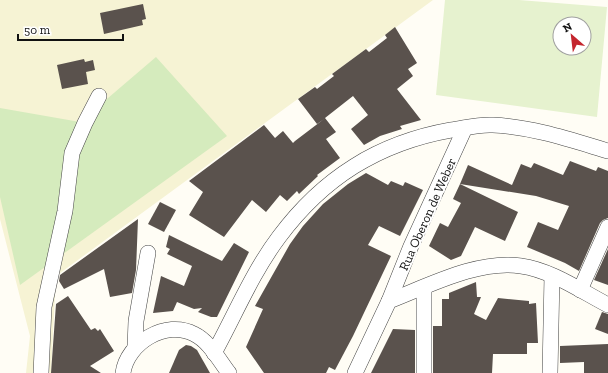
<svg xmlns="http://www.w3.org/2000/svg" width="608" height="373" viewBox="0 0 608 373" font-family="'Zilla Slab',serif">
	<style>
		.farmland { fill: #f6f3d4 }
		.green { fill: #d5ebbd }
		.pitch { fill: #e6f2cf; fill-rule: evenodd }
		.building { fill: #5a524d }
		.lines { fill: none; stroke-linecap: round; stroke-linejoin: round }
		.minor-casing { stroke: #444; stroke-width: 16 }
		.minor { stroke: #fff; stroke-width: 15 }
		.labels { text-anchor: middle; stroke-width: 4; stroke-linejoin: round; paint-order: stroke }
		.street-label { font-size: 13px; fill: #111; stroke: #fff }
	</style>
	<rect width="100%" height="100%" fill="#fffdf5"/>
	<!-- farmland -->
	<path class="farmland" d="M0,0h433l-377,276 -5,97h-25l4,-37 -30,-117z"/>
	<!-- green -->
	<path class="green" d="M156,57l71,79 -207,149 -20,-88v-89l80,14z"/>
	<!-- pitch -->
	<path class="pitch" d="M445,0h74l88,7 -10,110 -161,-22zM560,24h24v24h-24z"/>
	<!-- building -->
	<g class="building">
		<path d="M143,4l3,15 -4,1 1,5 -39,9 -4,-21z"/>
		<path d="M395,27l22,36 -9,6 5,7 -16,13 24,31 -21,6 2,3 -22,7 -16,9 -13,-16 17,-14 -15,-19 -28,22 11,14 -10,7 14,19 -23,17 1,1 -19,18 -2,-3 -10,10 -7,-6 -14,17 -14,-12 -28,37 -35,-22 14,-23 -14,-11 75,-56 11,13 8,-7 10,12 2,-2 29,-22 -7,5 -19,-25 17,-12 2,2 17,-13 -2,-2 34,-25 3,3 18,-14 -2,-3z"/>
		<path d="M84,59l1,3 8,-2 2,10 -9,2 2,12 -26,5 -5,-24z"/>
		<path d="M570,161l26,10 2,-4 10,4v47l-5,2 -3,3 -21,48 -14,-8 -38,-16 11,-25 20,8 11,-24 -33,-10 -76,-12 8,-19 44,20 9,-21 10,4 3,-5 29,12z"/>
		<path d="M366,173l22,12 3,-4 12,5 2,-4 18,8 -23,46 -21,-10 -11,19 23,11 -38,80 -18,34 -6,-3 -3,6h-62l-18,-26 17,-38 -8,-3 35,-62 13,-18 20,-22 25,-20z"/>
		<path d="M460,184l58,28 -13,29 -30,-14 -14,29 -10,4 -22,-14 11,-23 8,4 13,-24 -8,-4z"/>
		<path d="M160,202l16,8 -12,22 -16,-8z"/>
		<path d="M138,219l-2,51 -4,23 -22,4 -6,-28 -40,20 -5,-8 1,-6z"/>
		<path d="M169,235l53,26 12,-18 15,9 -32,65h-6l-13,-5 4,-4 -8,1 -17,-7 -4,9 -20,2 8,-37 23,10 8,-20 -25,-12 3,-5 -4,-2z"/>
		<path d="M608,249v36l-14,-5z"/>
		<path d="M476,282l1,15h4l-7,17 12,6 12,-22 31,3v3l7,-1 2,40h-11v11h-34l-1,19h-59v-47h9v-27h7v-6z"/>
		<path d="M68,296l23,34 4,-2 3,3 2,-2 14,22 -24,15 11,7h-50l5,-69z"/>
		<path d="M602,312l6,2v20l-13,-5z"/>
		<path d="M393,329l22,1v43h-44z"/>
		<path d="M608,344v29h-24v-11l-24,1v-17z"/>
		<path d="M186,345l5,1 6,4 13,23h-41l10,-23z"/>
	</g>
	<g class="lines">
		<!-- minor casing -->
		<g class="minor-casing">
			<g id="minor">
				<path d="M424,288v85"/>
				<path d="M580,290l28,-63"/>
				<path d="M389,301l22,-55 54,-118"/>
				<path d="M135,347l1,-26 12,-68"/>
				<path d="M214,353c21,-38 38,-80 65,-116 44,-59 99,-94 172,-107 14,-2 28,-6 42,-5 40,2 78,15 115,26"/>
				<path d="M41,373l3,-66 21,-96 7,-58 13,-30 14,-27"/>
				<path d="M123,373c4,-30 43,-54 71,-39 15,7 25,26 35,39"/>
				<path d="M355,373l34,-72c39,-15 90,-42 132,-35 30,4 60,25 87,39"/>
				<path d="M550,373l2,-97"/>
			</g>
		</g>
		<!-- minor -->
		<use href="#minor" class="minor"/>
	</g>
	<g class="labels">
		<!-- street labels -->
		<g class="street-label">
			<text transform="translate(427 214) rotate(-66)" y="5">Rua Oberon de Weber</text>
		</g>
	</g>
	<!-- north arrow -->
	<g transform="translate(572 36) rotate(332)"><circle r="19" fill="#ffffff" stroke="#a0a0a0"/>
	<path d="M0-3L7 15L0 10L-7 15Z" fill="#c4262e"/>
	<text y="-6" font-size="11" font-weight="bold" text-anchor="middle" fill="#111111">N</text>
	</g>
	<!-- scale -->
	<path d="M18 34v6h105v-6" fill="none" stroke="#111111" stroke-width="2"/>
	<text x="24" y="34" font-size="12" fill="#111111" stroke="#ffffff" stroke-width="3" paint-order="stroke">50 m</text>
</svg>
